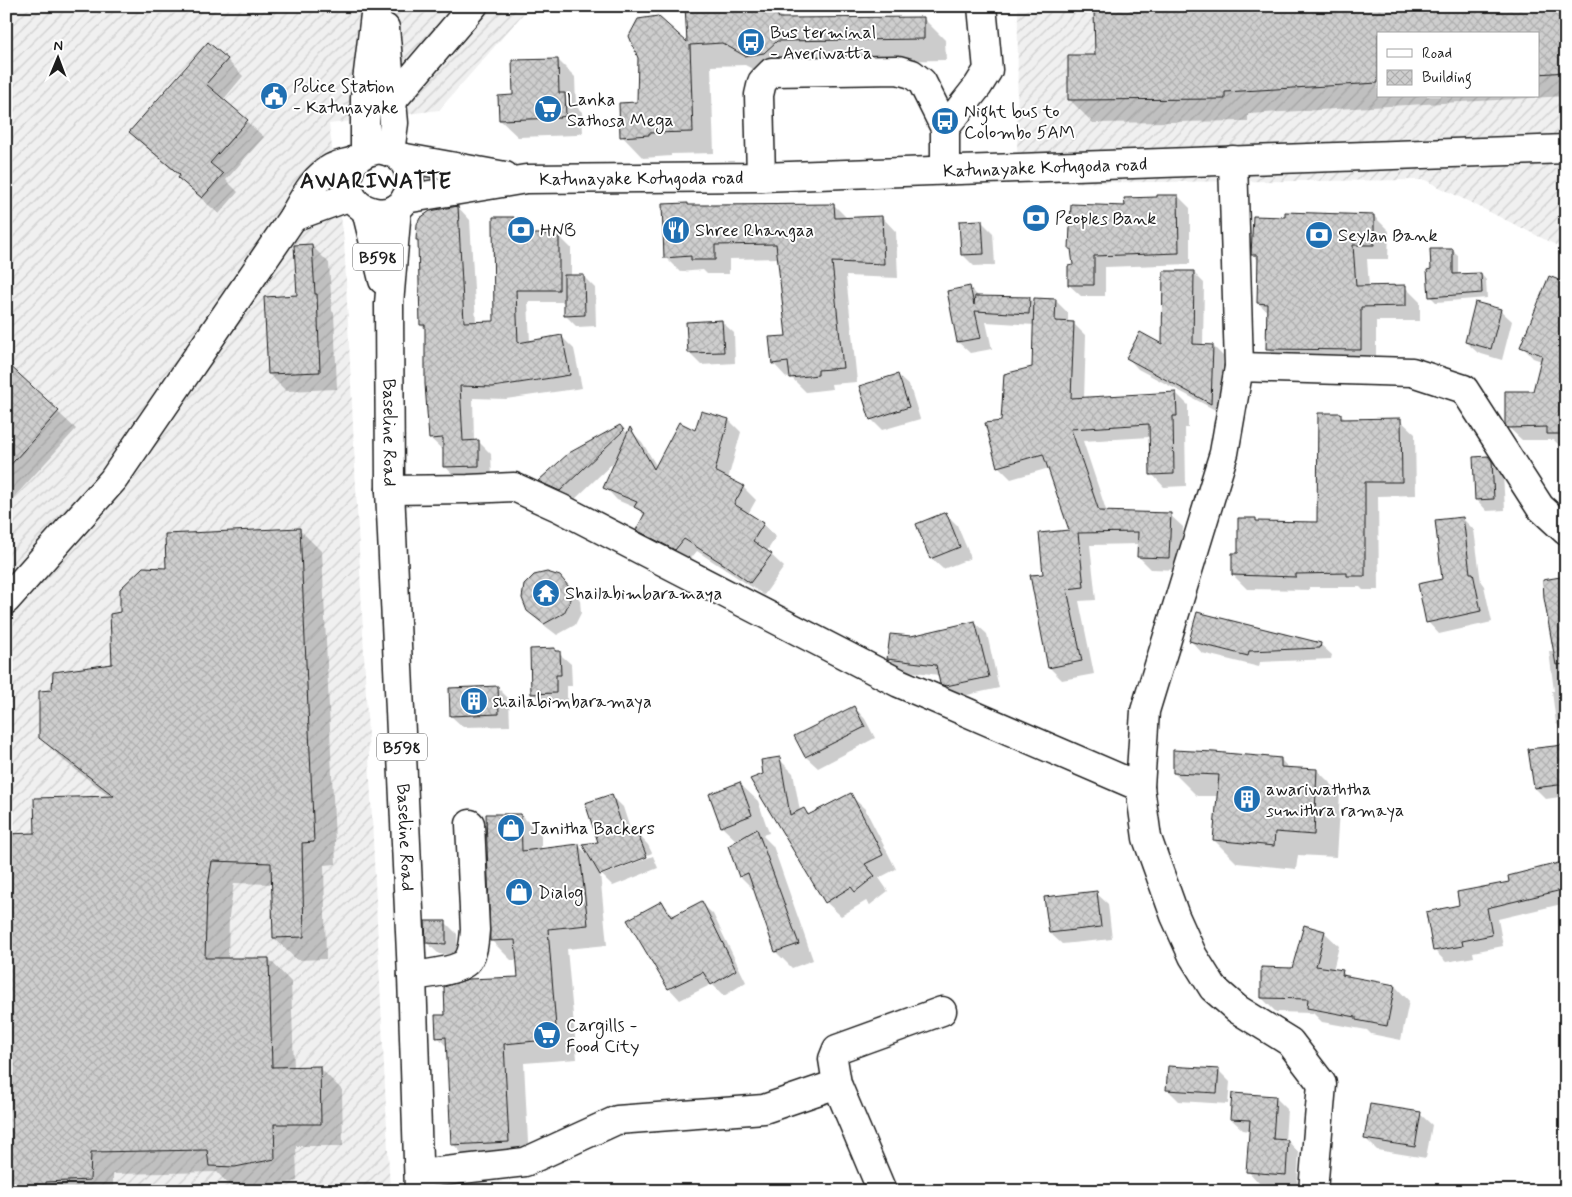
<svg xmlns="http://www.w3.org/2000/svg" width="1572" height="1197" viewBox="0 0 1572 1197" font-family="Mynerve,sans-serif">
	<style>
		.industrial { fill: url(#industrial-furrows); fill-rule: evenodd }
		.shadow { fill: #0003; fill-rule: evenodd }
		.building { fill: url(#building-cross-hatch); stroke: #1c1c1c }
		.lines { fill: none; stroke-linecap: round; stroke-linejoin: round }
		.minor-casing { stroke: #1c1c1c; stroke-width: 31 }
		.major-casing { stroke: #1c1c1c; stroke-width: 31 }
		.minor { stroke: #fff; stroke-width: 28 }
		.major { stroke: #fff; stroke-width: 28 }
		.labels { text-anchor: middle; stroke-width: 4; stroke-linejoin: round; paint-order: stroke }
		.shield { fill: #fff; stroke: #606060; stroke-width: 1 }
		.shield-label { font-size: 16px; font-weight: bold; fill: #1c1c1c }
		.poi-label { font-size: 18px; fill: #1c1c1c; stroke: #fff; text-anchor: start }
		.street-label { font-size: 18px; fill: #1c1c1c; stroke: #fff }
		.district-label { font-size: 22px; font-weight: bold; letter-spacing: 1px; fill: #1c1c1c; stroke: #fff }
	</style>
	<defs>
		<pattern id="industrial-furrows" width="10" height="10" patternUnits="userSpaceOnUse" patternTransform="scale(1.25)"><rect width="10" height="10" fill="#f0f0f0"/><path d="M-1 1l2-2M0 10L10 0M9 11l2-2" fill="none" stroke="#cdcdcd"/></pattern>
		<pattern id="building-cross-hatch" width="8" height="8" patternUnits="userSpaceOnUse" patternTransform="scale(1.25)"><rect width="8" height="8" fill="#cecece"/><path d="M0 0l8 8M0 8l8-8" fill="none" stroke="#b0b0b0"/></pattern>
	</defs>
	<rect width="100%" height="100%" fill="#fff"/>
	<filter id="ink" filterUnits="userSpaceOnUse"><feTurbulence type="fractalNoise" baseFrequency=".02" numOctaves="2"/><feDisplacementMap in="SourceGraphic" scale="10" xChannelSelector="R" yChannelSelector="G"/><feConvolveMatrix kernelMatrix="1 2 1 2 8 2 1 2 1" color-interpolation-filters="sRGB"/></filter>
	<g filter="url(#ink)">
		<!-- industrial -->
		<g class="industrial">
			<path d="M6,6h524l-91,104 -110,14 15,116 46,951h-384z"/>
			<path d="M1018,6h548v244l-141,-70 -408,3zM1378,34h160v62h-160z"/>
		</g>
		<!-- shadow -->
		<g class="shadow">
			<path d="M686,6h93v8l6,6 138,-2 22,22 1,20 -147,2 -31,15 -23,-12 -34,1 3,87 -43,1v2l-28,2 -21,-22 17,-32 49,-59z"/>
			<path d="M1102,6h37l5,5 422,-5v90l-318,18v7l-155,2 -23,-23 26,-43zM1378,34h160v62h-160z"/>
			<path d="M227,60l16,16 -20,24 41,37 -38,43 12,12 -19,22 -23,-20 -17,-16 1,-2 -33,-28 -17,-16z"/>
			<path d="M558,60l17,17 1,29 6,6 1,21 -6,1v1l-59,2 -18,-17 14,-23z"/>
			<path d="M1178,196l12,12v56l-85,3v29h-24l-12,-11 5,-19 -2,-15 -2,-2 56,-41z"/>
			<path d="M687,204l2,2 145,-1 13,13 35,-1 14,15 2,46 -52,-2 11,106 -26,2 1,5 -26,3 -15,-15 -4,1 -14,-15 14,-26 -8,-79 -50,1v15h-22l-4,-4 -23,2 -15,-15z"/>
			<path d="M458,207l12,13 6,103 19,-1 19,-104 12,13v4h32l13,13v29h13l11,11 1,38 -19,1 -12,-12v-13h-37l2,40 31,-6 13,13 8,39 -76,11 -33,-1 1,44h5l12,12 1,25h-35l-12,-13 -1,-15 -14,-13 -4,-108 -5,-5z"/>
			<path d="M1374,216l15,15 -1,28h-21l2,28h36l15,15v19h-44v43l-94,-1 -15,-15 1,-36 -10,-9 1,-42 -6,-7z"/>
			<path d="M981,221l12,12 2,32 -21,1 -12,-12z"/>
			<path d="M311,245l18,18 3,48 2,2 3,76 -51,2 -17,-17 29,-78z"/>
			<path d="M1452,250l6,5v20l23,-1 5,6 1,18 -51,4 -6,-6 2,-25z"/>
			<path d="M1193,272l11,11 -1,63h10l10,10 -2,57 -83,-44 -10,-11 36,-12z"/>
			<path d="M1566,285l-16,79 -17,-6 -11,-12z"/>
			<path d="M970,288l9,9 50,1 6,6 21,-3 12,12v10h5l13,13 -2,62 92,-5 12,12v23h-3l1,58 -22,1 -12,-13 -2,-37 -67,4 24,72 63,2 13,12 -2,43 -30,-1 -12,-12v-13l-49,1 6,55 -17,1 15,73 -32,6 -13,-13 21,-136 -21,-63 -38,11 -13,-13 4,-43 31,-55 2,-43 -49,-3 6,27 -22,4 -12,-11z"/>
			<path d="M1500,310l12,11 -10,39 -24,-7 -12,-11z"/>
			<path d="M722,322l12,11 1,30 -34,2 -12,-12z"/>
			<path d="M6,364l70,65 -70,77z"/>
			<path d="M1566,370v77h-5l-7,-7h-32l-14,-13z"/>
			<path d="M898,376l12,11 10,32 -38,11 -11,-11z"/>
			<path d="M1340,414l7,7 53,-1 15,14 1,61 -38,1 1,94h-16l-3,-3h-51v3l-62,-1 -14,-14 6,-20 16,-36 4,4 59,1z"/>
			<path d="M729,420l12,12 -13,47 15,8 13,13 -8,14 15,10 13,13 -9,14 17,16 -20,28 -67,-44 -9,11 -38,-20 -12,-13 7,-13 -7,-7 -21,-9 -12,-13 12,-28 -45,43 -20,-10 -12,-11 80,-55 8,8 2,-4 12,12 15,25 39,-35z"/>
			<path d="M1488,457l15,17 2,36 -18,1 -11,-12z"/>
			<path d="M946,514l11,11 14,33 -28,11 -12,-11z"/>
			<path d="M1462,518l12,12 7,52 3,4 8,36 -53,12 -11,-12 16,-42z"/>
			<path d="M299,529l23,23 14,312 -12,1 2,94 -29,1 -23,-22 -1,-54 -39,-1 -5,33 -1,43h41l22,23 3,86h26l22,22 1,56h-47l1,35 -38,8 -27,-1 -15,-16 -104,2v17h-107v-356l30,-1 75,-37 -48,-37 -23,-23 14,-46 59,-26 8,-52 46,-44z"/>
			<path d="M1566,564v64l-6,-63z"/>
			<path d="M560,577l20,23 1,13 -6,12 -18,10 -17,-13 -12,-12z"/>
			<path d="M975,623l12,11 12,54 -41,9 -5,-2 -12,-12 -2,-8 -39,-5 -11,-11 22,-22z"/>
			<path d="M1191,641l129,3 12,11 -1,4 -71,3 -1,5 -57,-14z"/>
			<path d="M1566,642v91l-10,-10 -4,-32h2l-5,-40h6z"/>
			<path d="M555,650l16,14 1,22h-5v18l-23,1 -11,-12z"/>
			<path d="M497,687l12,12 1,27 -47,1 -12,-11z"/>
			<path d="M854,707l11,12 10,19 -57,30 -12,-11 -10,-20z"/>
			<path d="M1562,746l4,3v47l-20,3 -11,-11z"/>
			<path d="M779,759l14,14 7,38 4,-1 6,5 40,-20 15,14 31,60 -17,9 9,13 -18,14 -4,-4 -25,15 -15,-14 -61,-127z"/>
			<path d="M1281,760l9,9 27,1 23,23 -4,64 -38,-2 -2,14 -59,-6 -23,-23 4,-44h-21l-23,-23z"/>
			<path d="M740,784l18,17 11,32 -7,2 11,11 40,114 -21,8 -16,-16 -21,-61 -15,-15 -2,-34 -16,-15 -12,-33z"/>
			<path d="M611,795l12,12 9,28 5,-2 11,12 4,8 -49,20v2l50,-19 5,12 -45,18 -13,-13 7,72 -40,4 10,110 -53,4 5,99 -56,3 -20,-21 -6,-97 -9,-10 8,-21 73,-38 -1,-18h-7l-20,-20 30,-125 20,20v15l38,-4 10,10 11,-13z"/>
			<path d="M1566,862v41l-68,16 5,27 -30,6 1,5 -28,5 -11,-11 26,-45 50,-23z"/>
			<path d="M1096,893l12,11 4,35 -50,5 -12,-11z"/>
			<path d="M662,902l12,14 27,-13 12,11 33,68 -22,14 -12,-12 -32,16 -11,-12z"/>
			<path d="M446,923l11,11v21l-18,-1 -12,-11z"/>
			<path d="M1324,932l15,14 -6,24 9,2 7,6 46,8 14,15 -8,39 -30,-6 -4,-4 -45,-8 -9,-9 -37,-1 -14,-14 31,-29z"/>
			<path d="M1218,1070l12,12 -2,22 -49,-3 -12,-12z"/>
			<path d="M1275,1097l12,12 -2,32h3l11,12 -2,33 -38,-3 -11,-12 2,-40 -7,-1 -12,-11z"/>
			<path d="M1420,1114l12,11 -6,33 -49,-8 -12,-12z"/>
			<path d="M568,1184l5,5h28l2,2h-90v-6z"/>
		</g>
		<!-- building -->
		<g class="building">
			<path d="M685,6h88l6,12 145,-1v22l-147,2 -13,12 -19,3 -23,-13 -32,2 3,87 -44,1v2l-29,2 -1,-34 18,-1 1,-44 -9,-22 9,-17 20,-3 29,26z"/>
			<path d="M1101,6h29v4h10l104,-1v-3h322v66l-28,2v-40h-160v49l-153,9v7l-157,1v-45h27l-1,-45h7z"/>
			<path d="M208,42l20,17 -22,25 42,36 -38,43 13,11 -21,24 -24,-20 2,-3 -51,-43z"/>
			<path d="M558,59l1,34h6l1,23 -6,1 1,1 -62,2 -1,-24 15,-1 -1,-35z"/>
			<path d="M1157,195h21l1,58 -85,3v29h-26v-19l5,-1 -2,-16h-2l2,-45 54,2 -1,-8 33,-1z"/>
			<path d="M688,203v2h26l120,-1 1,14 47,-2 2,48 -52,-2 11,106 -25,2v5l-28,3 -2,-16 -16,2 -3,-27 17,-1 -10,-92 -61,1v15h-24v-4l-27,2 -2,-54z"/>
			<path d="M458,206l6,116 30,-1 -1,-104h21v17h45v56h-43l2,53 44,-8 8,40 -77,12 -33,-1 3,55 16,-1v26l-36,1v-29l-14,1 -4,-55v-59h-5l-2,-85h-2l1,-16 3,-6 10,-7z"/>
			<path d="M1285,212l89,3v30h-21l3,41 50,-1v21l-45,1v43l-95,-1 1,-45 -10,-1 1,-48h-7l2,-39 32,1z"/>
			<path d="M982,220l2,34 -23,1 -2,-34z"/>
			<path d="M312,244l3,50h2l3,78 -52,2 -4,-77 33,-2 -3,-50z"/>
			<path d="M1430,249h23v25l28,-1 1,20 -53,4 -2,-27 4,-1z"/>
			<path d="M1163,271h31l-1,73 20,1 -2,59 -85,-46 14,-26 22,12z"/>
			<path d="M564,275h20l1,40 -21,1z"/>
			<path d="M1549,276l17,7v151h-19v-7l-40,1 -2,-4v-33h28l9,-36 -22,-8z"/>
			<path d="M970,286l4,19 1,-9 55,1 -1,17 -54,-3 6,27 -24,4 -10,-51z"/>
			<path d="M1034,298l22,1 -1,22 19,1 -3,76 105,-6 1,24h-4l1,58 -24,1 -1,-51 -78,5 28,82 72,2 -2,45 -32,-1 1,-25 -60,1 6,54 -17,2 15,72 -34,7 -18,-93 13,-1 -4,-41 30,-3 -26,-76 -46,13 -12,-44 16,-2 3,-47 28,-7z"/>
			<path d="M1475,302l26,7 -10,40 -26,-7z"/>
			<path d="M722,320l2,32 -36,1 -2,-31z"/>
			<path d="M6,362l53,49 -53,59z"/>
			<path d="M898,374l11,33 -39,13 -11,-34z"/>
			<path d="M701,411l28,8 -14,52 29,15 -10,18 30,19 -11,18 19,13 -22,29 -25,-18 -41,-26 -9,11 -39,-20 9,-17 -11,-6 3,-5 -34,-14 27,-61 24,42 25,-47 16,8z"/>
			<path d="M1318,413h23v6l60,-1 1,64h-37v94h-18v-3l-51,1v3l-64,-2v-22h6v-35h18v3l61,1z"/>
			<path d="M620,425l4,5 -64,61 -22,-10 31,-28z"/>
			<path d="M1488,456l4,5 2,38 -19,1 -2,-43z"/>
			<path d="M946,512l14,35 -30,12 -14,-35z"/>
			<path d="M1463,517l7,56h3l8,38 -55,12 -8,-39 24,-5 -7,-59z"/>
			<path d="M300,528l14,314 -12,1 2,94 -31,1 -2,-75 -59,-2 -5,32 -2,65h64l3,109 48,-1 1,58h-47l1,35 -40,8 -26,-1 -2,-16 -116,2 -1,28 -44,2v3l-40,-2v-349l29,-1 -1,-35 80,-2 -75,-58v-47l13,-1 1,-18 59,-8 -2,-50 10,-2v-23l23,-22 23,1 -1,-34z"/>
			<path d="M547,572l13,4 9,11 1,14 -6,12 -20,11 -17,-13 -5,-13 2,-13 10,-10z"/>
			<path d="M1566,576v88l-10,1 -12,-67 -1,-18z"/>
			<path d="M1197,612l124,31 -1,5 -71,3 -1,5 -59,-15z"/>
			<path d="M975,621l14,56 -43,9 -6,-2 -4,-19 -49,-6 3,-25 21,2z"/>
			<path d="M555,648v3h5l1,24h-5v18l-25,1 -1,-45z"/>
			<path d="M498,686l1,28 -49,2 -1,-28z"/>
			<path d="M854,706l11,21 -60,30 -11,-21z"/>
			<path d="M1563,745l3,22v17l-32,4 -6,-39z"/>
			<path d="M1173,750l41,2 67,6v9l36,2 -3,66 -39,-3 -1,14 -61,-6 6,-65 -46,-2z"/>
			<path d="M780,757l10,58 14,-7 4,7 43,-22 32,62 -18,9 10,12 -20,16 -4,-5 -26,16 -75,-124 13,-5 -2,-14z"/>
			<path d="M740,782l12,33 -31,12 -12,-33z"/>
			<path d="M612,794l13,42 12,-4 10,25 -47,18 -18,-31 16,-2 -13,-39z"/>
			<path d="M486,814h35l1,37 57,-7 9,81 -40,4 9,110 -53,5 5,98 -58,3 -5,-108 -10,1 -1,-23h10l-1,-28 24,-8 50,-2 -3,-37 -25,1z"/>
			<path d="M757,829l42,115 -24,8 -27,-79 -9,4 -11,-31z"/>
			<path d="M1566,861v28l-79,19 5,27 -30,6 1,5 -30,5 -7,-39 33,-7 -2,-13 52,-10 -1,-6z"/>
			<path d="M1097,891l4,36 -52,6 -5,-36z"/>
			<path d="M662,901l9,16 31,-16 34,69 -25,15 -8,-13 -35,17 -41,-69z"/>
			<path d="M425,921h21v23l-20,-1z"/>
			<path d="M1304,925l21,6 -9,35 27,4 -1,5 53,10 -8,41 -31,-6v-3l-49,-9 1,-9 -47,-1v-31l31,1z"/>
			<path d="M1168,1066l51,3 -2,24 -51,-3z"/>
			<path d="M1232,1093l44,3 -3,43 15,1 -2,35 -40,-3 4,-52 -20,-1z"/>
			<path d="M1370,1104l51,8 -6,35 -51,-8z"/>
		</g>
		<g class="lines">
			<!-- minor casing -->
			<g class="minor-casing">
				<g id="minor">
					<path d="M392,101l81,-95"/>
					<path d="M945,128l33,-42 10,-16 -6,-64"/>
					<path d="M1233,160l6,207"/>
					<path d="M761,177l-2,-82 3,-13 10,-10 126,-2 14,4 10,8 23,46v41"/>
					<path d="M293,217l58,-21"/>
					<path d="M390,490l78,-1 46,-2 46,21 339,175 241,104"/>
					<path d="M6,600l107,-120 180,-263c11,-19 20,-39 39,-49 7,-4 15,-5 23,-7"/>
					<path d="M412,976c13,-2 48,-5 56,-16 6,-9 6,-20 7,-30l-5,-106"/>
					<path d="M837,1084l-4,-25 4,-10 105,-38"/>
					<path d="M419,1174l106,-12 92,-42 147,-11 73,-25 45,107"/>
					<path d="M1313,1191l9,-107 -32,-42 -53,-33 -24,-21 -20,-32 -18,-40 -28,-78 -7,-51 5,-76 79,-258 15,-86 173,5 52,17 76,118 26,24"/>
				</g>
			</g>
			<!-- major casing -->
			<g class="major-casing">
				<g id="major">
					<path d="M385,28l9,95 -4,29"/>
					<path d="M378,149c8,2 16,3 22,9 14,12 13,41 -4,51 -13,7 -33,3 -42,-9 -12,-15 -7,-37 10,-46 4,-3 10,-3 14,-5z"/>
					<path d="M365,153v-55l11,-92"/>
					<path d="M400,157l105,19"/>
					<path id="s1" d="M405,199l121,-20 235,-2 805,-28"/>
					<path id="s2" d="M397,208l-8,96 1,186 22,486 7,215"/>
					<path d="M366,210l17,70"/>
				</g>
			</g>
			<!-- minor -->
			<use href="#minor" class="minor"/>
			<!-- major -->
			<use href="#major" class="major"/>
		</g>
	</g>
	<!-- icons -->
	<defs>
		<g id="bus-disc" transform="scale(1.4375)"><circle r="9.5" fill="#1f6fb2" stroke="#fff"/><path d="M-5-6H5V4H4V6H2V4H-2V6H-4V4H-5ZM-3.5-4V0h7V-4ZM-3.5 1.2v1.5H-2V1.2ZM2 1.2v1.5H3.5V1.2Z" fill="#fff"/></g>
		<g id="civic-disc" transform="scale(1.4375)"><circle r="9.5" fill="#1f6fb2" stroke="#fff"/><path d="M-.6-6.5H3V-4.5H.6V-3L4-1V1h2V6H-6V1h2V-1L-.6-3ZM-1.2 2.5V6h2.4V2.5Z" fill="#fff"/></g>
		<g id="supermarket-disc" transform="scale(1.4375)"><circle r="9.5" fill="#1f6fb2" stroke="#fff"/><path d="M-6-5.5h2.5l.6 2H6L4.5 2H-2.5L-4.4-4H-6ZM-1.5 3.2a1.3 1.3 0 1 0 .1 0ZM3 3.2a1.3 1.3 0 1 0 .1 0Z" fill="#fff"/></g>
		<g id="bank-disc" transform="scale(1.4375)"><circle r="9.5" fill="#1f6fb2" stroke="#fff"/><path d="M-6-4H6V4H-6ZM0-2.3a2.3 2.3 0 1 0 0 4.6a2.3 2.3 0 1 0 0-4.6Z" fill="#fff"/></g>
		<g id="restaurant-disc" transform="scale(1.4375)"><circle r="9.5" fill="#1f6fb2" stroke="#fff"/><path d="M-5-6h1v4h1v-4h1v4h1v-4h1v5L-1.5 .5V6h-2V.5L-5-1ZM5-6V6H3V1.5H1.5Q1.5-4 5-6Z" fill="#fff"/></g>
		<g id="temple-disc" transform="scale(1.4375)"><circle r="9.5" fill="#1f6fb2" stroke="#fff"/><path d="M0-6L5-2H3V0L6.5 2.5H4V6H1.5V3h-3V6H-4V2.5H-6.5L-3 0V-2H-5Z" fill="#fff"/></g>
		<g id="building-disc" transform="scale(1.4375)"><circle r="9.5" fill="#1f6fb2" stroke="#fff"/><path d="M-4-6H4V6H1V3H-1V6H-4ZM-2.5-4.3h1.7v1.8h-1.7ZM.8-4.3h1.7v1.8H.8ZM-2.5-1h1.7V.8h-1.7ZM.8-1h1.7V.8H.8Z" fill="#fff"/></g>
		<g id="shop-disc" transform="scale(1.4375)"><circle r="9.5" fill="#1f6fb2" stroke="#fff"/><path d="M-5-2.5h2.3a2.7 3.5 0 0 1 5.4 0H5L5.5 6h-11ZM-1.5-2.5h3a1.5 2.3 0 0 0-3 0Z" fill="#fff"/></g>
	</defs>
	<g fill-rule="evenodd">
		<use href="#bus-disc" x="751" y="42"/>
		<use href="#civic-disc" x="274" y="96"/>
		<use href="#supermarket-disc" x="548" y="109"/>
		<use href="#bus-disc" x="945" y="121"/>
		<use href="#bank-disc" x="1036" y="218"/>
		<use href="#bank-disc" x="521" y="230"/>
		<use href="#restaurant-disc" x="676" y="230"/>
		<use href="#bank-disc" x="1319" y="235"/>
		<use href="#temple-disc" x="546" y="593"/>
		<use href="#building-disc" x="474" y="701"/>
		<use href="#building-disc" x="1247" y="799"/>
		<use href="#shop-disc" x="511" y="828"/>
		<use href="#shop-disc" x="519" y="892"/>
		<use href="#supermarket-disc" x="547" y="1035"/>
	</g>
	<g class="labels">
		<!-- shield labels -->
		<g class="shield">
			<rect x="353" y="243.5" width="50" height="27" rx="4"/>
			<rect x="377" y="733.5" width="50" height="27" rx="4"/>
		</g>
		<g class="shield-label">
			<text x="378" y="263">B598</text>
			<text x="402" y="753">B598</text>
		</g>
		<!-- poi labels -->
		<g class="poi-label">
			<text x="770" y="38">Bus terminal<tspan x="770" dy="21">- Averiwatta</tspan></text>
			<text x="293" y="92">Police Station<tspan x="293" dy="21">- Katunayake</tspan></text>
			<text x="567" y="105">Lanka<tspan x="567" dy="21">Sathosa Mega</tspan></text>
			<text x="964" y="117">Night bus to<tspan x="964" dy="21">Colombo 5AM</tspan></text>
			<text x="1055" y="224">Peoples Bank</text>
			<text x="540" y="236">HNB</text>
			<text x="695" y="236">Shree Rhangaa</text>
			<text x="1338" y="241">Seylan Bank</text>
			<text x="565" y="599">Shailabimbaramaya</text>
			<text x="493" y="707">shailabimbaramaya</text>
			<text x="1266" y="795">awariwaththa<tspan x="1266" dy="21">sumithra ramaya</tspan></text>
			<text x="530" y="834">Janitha Backers</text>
			<text x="538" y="898">Dialog</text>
			<text x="566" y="1031">Cargills -<tspan x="566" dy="21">Food City</tspan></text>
		</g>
		<!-- street labels -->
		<g class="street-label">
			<text dy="6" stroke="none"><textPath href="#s1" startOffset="642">Katunayake Kotugoda road</textPath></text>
			<text dy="6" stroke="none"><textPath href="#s1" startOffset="238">Katunayake Kotugoda road</textPath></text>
			<text dy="6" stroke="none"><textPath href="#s2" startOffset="225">Baseline Road</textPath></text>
			<text dy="6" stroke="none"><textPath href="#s2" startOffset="630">Baseline Road</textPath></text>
		</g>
		<!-- district labels -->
		<g class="district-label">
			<text x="376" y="188">AWARIWATTE</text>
		</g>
	</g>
	<!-- margin -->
	<rect width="1572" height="1197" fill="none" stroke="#fff" stroke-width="25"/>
	<rect x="12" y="12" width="1547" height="1172" fill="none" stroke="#1c1c1c" stroke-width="2" filter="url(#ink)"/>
	<!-- legend -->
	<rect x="1377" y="32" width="162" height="65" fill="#ffffff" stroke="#a4a4a4"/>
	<rect x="1387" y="49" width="25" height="8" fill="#ffffff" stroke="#a4a4a4"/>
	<text x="1422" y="58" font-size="15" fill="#1c1c1c">Road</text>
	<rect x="1387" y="70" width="25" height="15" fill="url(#building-cross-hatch)" stroke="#a4a4a4"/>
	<text x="1422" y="82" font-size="15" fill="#1c1c1c">Building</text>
	<!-- north arrow -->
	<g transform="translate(58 58) rotate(1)" stroke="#ffffff" stroke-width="4" paint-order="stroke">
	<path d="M0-4L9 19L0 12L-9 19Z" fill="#1c1c1c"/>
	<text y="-8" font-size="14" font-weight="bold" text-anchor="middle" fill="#1c1c1c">N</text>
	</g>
</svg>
